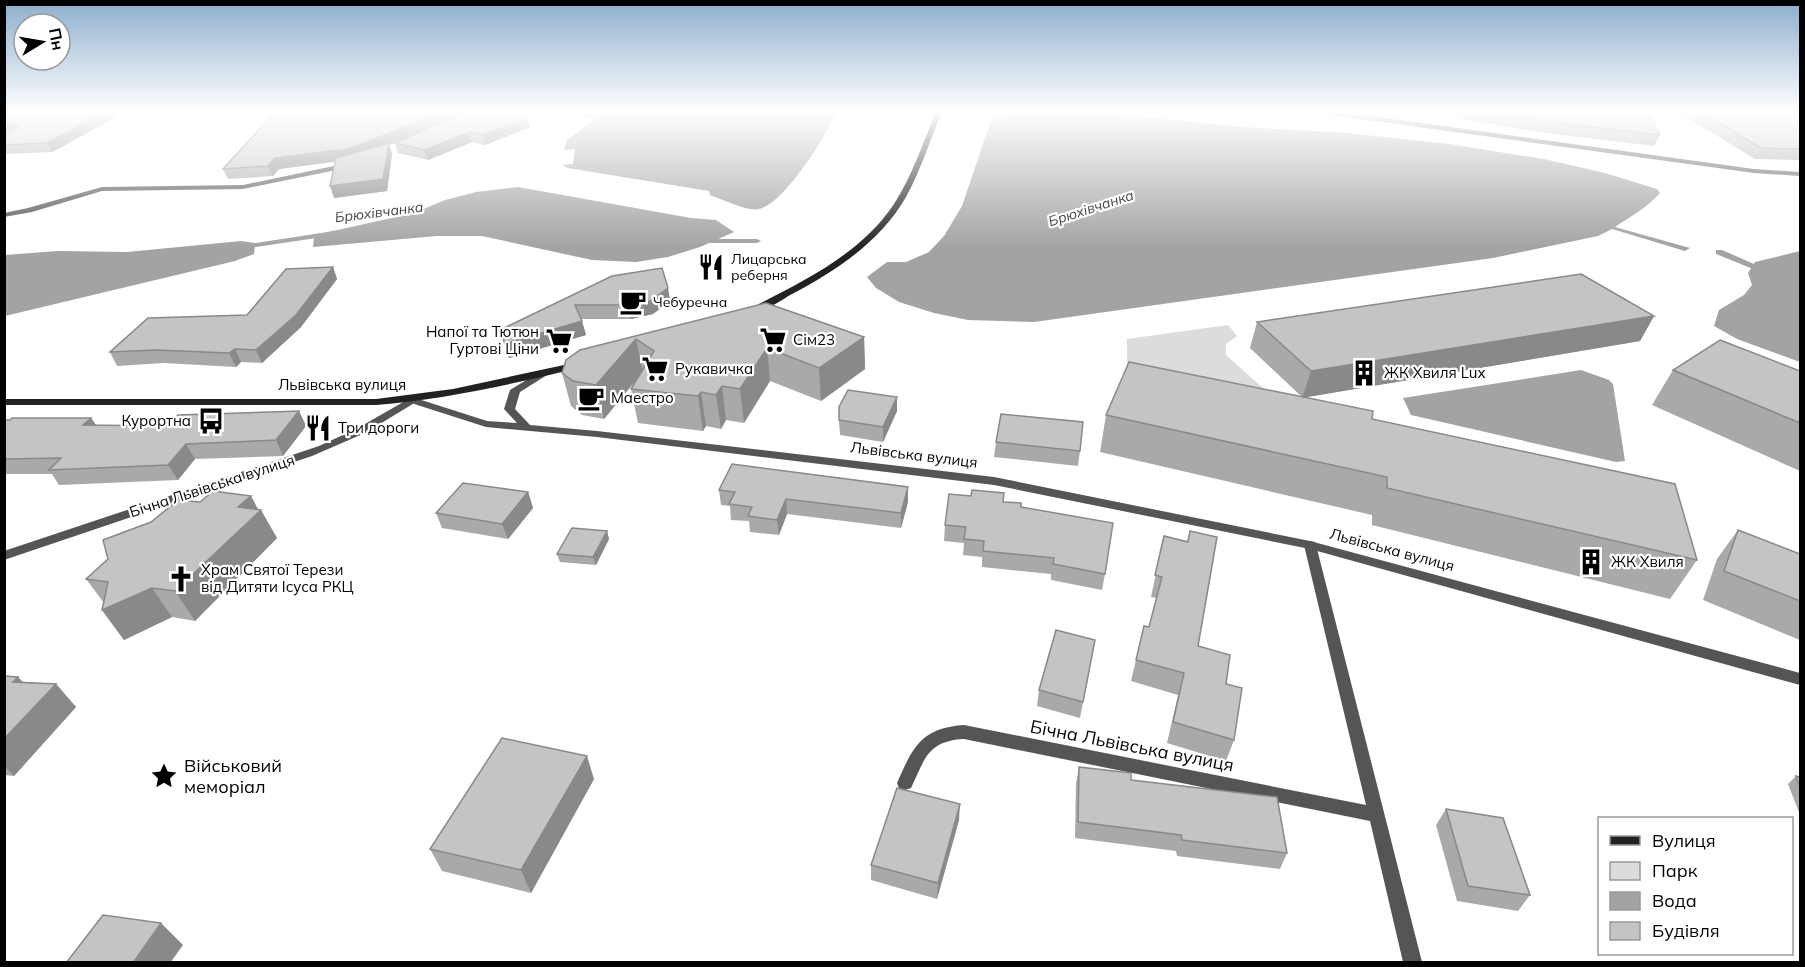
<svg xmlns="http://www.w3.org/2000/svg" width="1805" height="967" viewBox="0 0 1805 967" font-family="Mulish,sans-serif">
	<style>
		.green { fill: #dcdcdc }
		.water { fill: #a3a3a3 }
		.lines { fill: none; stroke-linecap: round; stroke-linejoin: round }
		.stream { fill: #a3a3a3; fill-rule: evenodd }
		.minor { fill: #555; fill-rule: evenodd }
		.tertiary { fill: #555; fill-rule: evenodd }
		.secondary { fill: #222; fill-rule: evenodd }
		.wall { fill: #a9a9a9 }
		.shaded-wall { fill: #898989 }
		.building { fill: #c4c4c4; stroke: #898989; stroke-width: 1.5 }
		.labels { text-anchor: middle; stroke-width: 4.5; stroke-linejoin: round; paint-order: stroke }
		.far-water-label { font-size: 14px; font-style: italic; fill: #444; stroke: #fff }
		.far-poi-label { font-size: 14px; fill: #000; stroke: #fff; text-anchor: start }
		.poi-label { font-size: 15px; fill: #000; stroke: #fff; text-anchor: start }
		.street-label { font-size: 15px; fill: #000; stroke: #fff }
		.near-street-label { font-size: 18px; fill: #000; stroke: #fff }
		.near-poi-label { font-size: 18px; fill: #000; stroke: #fff; text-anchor: start }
	</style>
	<rect width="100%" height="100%" fill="#fff"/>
	<!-- green -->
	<path class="green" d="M1228,325l9,11 -11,8v11l38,34 -137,-23v-27z"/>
	<!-- water -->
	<g class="water">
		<path d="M605,112h231c-9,23 -52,92 -77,97 -11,3 -37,-10 -49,-14l-1,-4 -141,-23 -6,-3 11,-1 2,-15 -11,1 3,-10z"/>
		<path d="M1013,112h80l151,15 103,6 103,11 94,15 61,14 52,16 3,4c-13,15 -29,23 -45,34l75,21 -5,3 -73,-22 -14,7 -105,22 -459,64 -66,-2 -34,-7 -35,-11 -23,-14 -9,-11 20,-15h19l23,-10 15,-16 18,-30 27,-80 4,-7z"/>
		<path d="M518,187l173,31 25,2 18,12 -34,15 -32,10 -32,5 -44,-2 -110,-24h-45l-124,11 1,-9 10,-5 90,-20 31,-13 31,-8z"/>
		<path d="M241,241l14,2 -1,11 -19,7 -230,55v-61l53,-4 69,1z"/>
		<path d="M1800,251v111l-63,-23 -23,-13 5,-16 25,-15 8,-10 -4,-12 7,-11z"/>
		<path d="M1581,370l28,10 4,4 12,77 -9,1 -205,-47 -8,-17z"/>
	</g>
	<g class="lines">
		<!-- stream -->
		<g class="stream">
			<path d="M568,112h12l32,8 -3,2z"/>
			<path d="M334,231h3v4l-94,14 -4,-2 4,-2z"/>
			<path d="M700,239h57l4,2 -4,2h-54l-4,-2z"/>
			<path d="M1716,250h6l48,21 -7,2 -47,-19z"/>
		</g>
		<!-- minor -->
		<g class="minor">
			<path d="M1308,112l56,3 390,54 46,3v4l-46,-3z"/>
			<path d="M348,163h3v4l-108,22 -141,2 -70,21 -28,5v-4l24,-5 74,-21 141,-2z"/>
			<path d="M412,397l5,3 -1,2 -51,31 -53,23 -308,104v-9l315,-105 39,-18z"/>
			<path d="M1310,541l5,1 1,3 106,417h-19l-33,-141 -406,-82c-37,2 -39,20 -53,49l-6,2 -6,-2 -2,-5c16,-36 24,-55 67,-58l402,80 -62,-260 1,-3z"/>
		</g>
		<!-- tertiary -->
		<path class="tertiary" d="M543,370l4,1 1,2 -1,2 -27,17 -5,17 15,16 67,6 397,46 316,64 490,132v12l-490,-136 -316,-64 -397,-48 -111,-10 -78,-25 -1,-2 5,-3 75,24 30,2 -13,-14 6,-19z"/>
		<!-- secondary -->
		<g class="secondary">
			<path d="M936,112h6c-12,28 -21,58 -36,85 -25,44 -70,74 -114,97 -11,6 -29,20 -41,18v-4c51,-26 110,-54 143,-104 18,-28 29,-61 42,-92z"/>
			<path d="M578,362l4,1v4c-68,17 -136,32 -206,38h-372v-6h372l77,-10z"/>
		</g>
	</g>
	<!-- wall -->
	<g class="wall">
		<path d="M4,112h121l-73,40 -48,2z"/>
		<path d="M275,112l255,15 -45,18 -13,-3 -44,18 -30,-7 -3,-10 13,-6 -19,8 3,9 -5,37 -53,7 1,-37 -56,8 -6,7 -45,3 -5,-10z"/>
		<path d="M1457,112h192l11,23 -6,11 -108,-13 -91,-15z"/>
		<path d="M1678,112h122v48l-45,-1z"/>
		<path d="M333,267l4,12 -36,48 -39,36 -21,-1 -5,5 -72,-4 -47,3 -7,-14 137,-37z"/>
		<path d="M612,276l56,12 2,13 -17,13 -22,5h-50l5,16 -77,23 -9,-28z"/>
		<path d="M766,303l98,34 1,32 -44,32 -51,-20 -26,42 -18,-3 -5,9 -15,-3 -3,5 -65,-8 -7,-34 7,-12 -34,42 -22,-4 -11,-9 -9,-33 18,-23z"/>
		<path d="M1654,316l-14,25 -335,56 67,22 325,141 -27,39 -298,-74v-10l-272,-63 6,-37 195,-19 -51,-48 7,-26z"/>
		<path d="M1673,370l127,1v100l-148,-66z"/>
		<path d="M897,397v14l-14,31 -43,-7 -1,-15z"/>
		<path d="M299,411l7,15 -23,30 -88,3 -17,21 -119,5 -7,-11h-48v-54l87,-2 5,7 72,1z"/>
		<path d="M996,442l84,9 -2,15 -84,-9z"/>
		<path d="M908,487v15l-7,26 -114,-14 -8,21 -29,-3 -1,-11 -18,-1 -1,-14 -9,-1 -2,-15z"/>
		<path d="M528,492l5,16 -25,31 -66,-11 -6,-15z"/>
		<path d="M1003,502l18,5 84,67 -3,16 -51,-10v-6l-69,-7v-10l-19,-2 1,-12 -20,-2 1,-16z"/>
		<path d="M258,509l19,29 -82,83 -23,-4 -48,23 -22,-30 2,-7 -18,-24z"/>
		<path d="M1738,530l62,24v86l-97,-40 14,-41z"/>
		<path d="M607,531l2,8 -13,26 -36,-3 -3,-8z"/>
		<path d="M1190,531l8,115 28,38 8,56 -8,21 -59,-18 11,-48 -47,-14 13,-55 5,1 8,-29 -6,-1 13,-61 23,5z"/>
		<path d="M1095,640l-15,78 -43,-12 2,-16z"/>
		<path d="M4,676l14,1 5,5 33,2 20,23 -62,69 -10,-1z"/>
		<path d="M1079,767l52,13 156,73 -7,16 -103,-13 -1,-5 -101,-13 1,-55z"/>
		<path d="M1796,776l4,1v38l-12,-31z"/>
		<path d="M594,779l-63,114 -89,-22 -12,-22z"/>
		<path d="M1446,809l84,86 -12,16 -61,-10 -21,-76z"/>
		<path d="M959,820l-22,79 -66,-19v-15z"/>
	</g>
	<!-- shaded-wall -->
	<g class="shaded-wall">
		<path d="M105,112h20l-73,40 -5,-9z"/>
		<path d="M442,112h26l-79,33 3,9 -5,37 -53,7 -4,-12 11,-25 -62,8 -6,7 -5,-10 7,-8z"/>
		<path d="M527,118l3,9 -45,18 -3,-10z"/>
		<path d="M11,122l5,9 -12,7v-12z"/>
		<path d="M470,132l2,10 -44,18 -4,-10z"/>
		<path d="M333,267l4,12 -36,48 -39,36 -6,-13z"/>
		<path d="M668,288l2,13 -17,13 -22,5 -3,-14z"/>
		<path d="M1654,316l-14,25 -338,57 9,-27z"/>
		<path d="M582,321l4,14 -77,23 -4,-14z"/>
		<path d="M864,337l1,32 -44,32 -2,-33z"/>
		<path d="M636,339l7,33 -39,47 -8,-34z"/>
		<path d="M767,348l3,33 -26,42 -4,-34z"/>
		<path d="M235,349l6,13 -5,5 -7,-14z"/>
		<path d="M722,386l4,34 -5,9 -5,-34z"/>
		<path d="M701,392l5,34 -3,5 -5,-35z"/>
		<path d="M897,397v14l-14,31v-15z"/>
		<path d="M299,411l7,15 -23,30 -7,-16z"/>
		<path d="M91,418l10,15 -18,-8z"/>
		<path d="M186,444l9,15 -17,21 -10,-15z"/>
		<path d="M908,487v15l-7,26v-15z"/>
		<path d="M528,492l5,16 -25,31 -6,-15z"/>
		<path d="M251,496l8,15 2,-1 16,28 -82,83 -20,-30 63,-84z"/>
		<path d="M786,499l1,15 -8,21 -2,-15z"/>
		<path d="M607,531l2,8 -13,26 -3,-8z"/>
		<path d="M152,588l20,29 -48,23 -22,-30z"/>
		<path d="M18,677l20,23 -25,-18z"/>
		<path d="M56,684l20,23 -62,69 -10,-10v-27z"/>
		<path d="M587,756l7,23 -63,114 -10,-23z"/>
		<path d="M960,804l-1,16 -22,79 1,-16z"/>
		<path d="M161,923l22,22 -13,18h-37z"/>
	</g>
	<!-- building -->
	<g class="building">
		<path d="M4,112h101l-58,31 -43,2v-11l14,-7 1,-3 -8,-2 -7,4z"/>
		<path d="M275,112h167l-85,34 -19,6 1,-2 -64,8 -7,8 -45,3z"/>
		<path d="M464,112h40l23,6 -45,17 -12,-3 -46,18 -29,-7z"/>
		<path d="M1487,112h162l11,23 -110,-13z"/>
		<path d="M1701,112h99v37l-39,-1z"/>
		<path d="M389,143l-6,36 -53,7 6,-28z"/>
		<path d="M333,267l-37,48 -40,35 -21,-1 -6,4 -73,-3 -46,2 38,-34 99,-3 39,-46z"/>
		<path d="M662,268l6,20 -18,13 -22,4h-53l7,16 -77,23 -5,-14 112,-54z"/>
		<path d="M1581,274l73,42 -343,55 -54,-49z"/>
		<path d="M766,303l98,34 -45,31 -52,-20 -27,41 -18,-3 -6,9 -15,-3 -3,4 -67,-7 23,-38 -18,-12 -40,46 -23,-4 -11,-8 4,-13 14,-10z"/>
		<path d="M1720,340l80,31v52l-127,-53z"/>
		<path d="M1129,362l244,49 -1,8 303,65 22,76 -310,-72v-11l-281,-62z"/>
		<path d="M848,390l49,7 -14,30 -44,-7v-13z"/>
		<path d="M299,411l-23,29 -90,4 -18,21 -119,5 12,-12 -57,1v-39h6l2,-2h79l-8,7 85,1 10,-11z"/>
		<path d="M1001,414l82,8 -3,29 -84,-9z"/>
		<path d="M732,464l176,23 -7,26 -115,-14 -9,21 -29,-4 4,-9 -23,-3 6,-12 -16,-2z"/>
		<path d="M463,483l65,9 -26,32 -66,-11z"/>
		<path d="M972,490l32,3 -1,9 18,1v4l92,16 -8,51 -52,-10 1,-6 -71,-7 1,-10 -20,-2 2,-12 -21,-2 4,-31 22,2z"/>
		<path d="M213,491l38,5 -13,11 23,3 -86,81 -23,-3 -50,22 6,-28 -22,-3 22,-20 -5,-19 48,-18 27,-22 22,2z"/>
		<path d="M572,528l35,3 -14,26 -36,-3z"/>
		<path d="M1738,530l62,24v47l-76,-30z"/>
		<path d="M1190,531l27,6 -19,109 32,9 -4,29 16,4 -8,52 -61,-18 11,-49 -48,-13 8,-34 5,1 13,-50 -7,-2 9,-39 24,6z"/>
		<path d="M1056,630l39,10 -12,62 -44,-12z"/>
		<path d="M4,676l14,1 -5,5 43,2 -52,55z"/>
		<path d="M502,738l85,18 -66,114 -91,-21z"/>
		<path d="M1079,767l52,6v7l146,17 10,56 -105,-13 -1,-5 -103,-13z"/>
		<path d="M1796,776l4,1v10z"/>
		<path d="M897,788l63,16 -22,79 -67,-18z"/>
		<path d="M1446,809l57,9 27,77 -62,-9z"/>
		<path d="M103,915l58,8 -28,40h-67z"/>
	</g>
	<!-- sky -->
	<linearGradient id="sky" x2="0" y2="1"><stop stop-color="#8cadcc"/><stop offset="0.45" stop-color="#fff"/><stop offset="1" stop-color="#fff" stop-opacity="0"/></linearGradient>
	<rect width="1805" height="248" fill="url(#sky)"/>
	<!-- icons -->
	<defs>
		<g id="restaurant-bare" transform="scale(2.07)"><path d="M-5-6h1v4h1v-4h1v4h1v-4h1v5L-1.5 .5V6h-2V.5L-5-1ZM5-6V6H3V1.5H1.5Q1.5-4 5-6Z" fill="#000" stroke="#fff" stroke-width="2.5" paint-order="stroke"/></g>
		<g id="cafe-bare" transform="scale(2.07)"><path d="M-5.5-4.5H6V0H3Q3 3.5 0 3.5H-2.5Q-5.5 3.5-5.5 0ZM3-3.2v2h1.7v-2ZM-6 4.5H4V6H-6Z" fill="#000" stroke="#fff" stroke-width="2.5" paint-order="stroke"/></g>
		<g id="supermarket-bare" transform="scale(2.07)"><path d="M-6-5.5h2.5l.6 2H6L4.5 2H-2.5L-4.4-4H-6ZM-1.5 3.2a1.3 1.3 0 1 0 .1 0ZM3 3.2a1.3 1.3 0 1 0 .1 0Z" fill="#000" stroke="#fff" stroke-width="2.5" paint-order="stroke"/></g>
		<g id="building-bare" transform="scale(2.07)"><path d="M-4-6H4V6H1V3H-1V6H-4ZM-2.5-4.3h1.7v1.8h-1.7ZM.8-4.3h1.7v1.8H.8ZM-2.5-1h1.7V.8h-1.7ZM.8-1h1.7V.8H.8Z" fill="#000" stroke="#fff" stroke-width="2.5" paint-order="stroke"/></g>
		<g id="bus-bare" transform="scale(2.07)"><path d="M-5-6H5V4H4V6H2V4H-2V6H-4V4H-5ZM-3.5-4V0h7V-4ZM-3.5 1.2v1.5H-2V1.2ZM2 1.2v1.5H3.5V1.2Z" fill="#000" stroke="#fff" stroke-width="2.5" paint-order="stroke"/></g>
		<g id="church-bare" transform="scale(2.07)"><path d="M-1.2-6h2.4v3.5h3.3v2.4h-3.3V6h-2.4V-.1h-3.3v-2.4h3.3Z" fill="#000" stroke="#fff" stroke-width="2.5" paint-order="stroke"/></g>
		<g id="sight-bare" transform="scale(2.07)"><path d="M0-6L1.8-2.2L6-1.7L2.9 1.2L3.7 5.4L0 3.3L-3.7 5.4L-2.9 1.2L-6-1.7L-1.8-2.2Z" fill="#000" stroke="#fff" stroke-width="2.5" paint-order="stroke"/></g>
	</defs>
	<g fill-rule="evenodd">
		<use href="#restaurant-bare" x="711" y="267"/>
		<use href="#cafe-bare" x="633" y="302"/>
		<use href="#supermarket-bare" x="773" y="340"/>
		<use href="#supermarket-bare" x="559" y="341"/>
		<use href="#supermarket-bare" x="655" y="369"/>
		<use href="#building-bare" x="1364" y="373"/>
		<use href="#cafe-bare" x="591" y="398"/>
		<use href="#bus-bare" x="211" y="421"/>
		<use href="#restaurant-bare" x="318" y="428"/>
		<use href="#building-bare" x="1591" y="562"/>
		<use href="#church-bare" x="181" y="579"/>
		<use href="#sight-bare" x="164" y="776"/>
	</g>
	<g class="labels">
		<!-- far-water labels -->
		<g class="far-water-label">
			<text transform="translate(1091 208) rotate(-18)" y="5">Брюхівчанка</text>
			<text transform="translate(379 212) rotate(-7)" y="5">Брюхівчанка</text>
		</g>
		<!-- far-poi labels -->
		<g class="far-poi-label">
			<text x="731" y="264">Лицарська<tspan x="731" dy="16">реберня</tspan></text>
			<text x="653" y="307">Чебуречна</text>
		</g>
		<!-- poi labels -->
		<g class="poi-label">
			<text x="539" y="337" text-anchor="end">Напої та Тютюн<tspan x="539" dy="17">Гуртові Ціни</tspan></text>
			<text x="793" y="345">Сім23</text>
			<text x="675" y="374">Рукавичка</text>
			<text x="1384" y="378">ЖК Хвиля Lux</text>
			<text x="611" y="403">Маестро</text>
			<text x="191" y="426" text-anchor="end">Курортна</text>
			<text x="338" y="433">Три дороги</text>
			<text x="1611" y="567">ЖК Хвиля</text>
			<text x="201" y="575">Храм Святої Терези<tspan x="201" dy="17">від Дитяти Ісуса РКЦ</tspan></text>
		</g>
		<!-- street labels -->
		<g class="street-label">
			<text x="342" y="390">Львівська вулиця</text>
			<text transform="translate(914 455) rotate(7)" y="5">Львівська вулиця</text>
			<text transform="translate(212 486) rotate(-18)" y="5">Бічна Львівська вулиця</text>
			<text transform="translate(1392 550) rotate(15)" y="5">Львівська вулиця</text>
		</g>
		<!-- near-street labels -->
		<g class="near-street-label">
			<text transform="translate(1132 746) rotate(11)" y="6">Бічна Львівська вулиця</text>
		</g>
		<!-- near-poi labels -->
		<g class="near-poi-label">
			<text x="184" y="772">Військовий<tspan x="184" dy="21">меморіал</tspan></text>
		</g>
	</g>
	<!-- border -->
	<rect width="1805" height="967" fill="none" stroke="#000000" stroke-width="12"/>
	<!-- legend -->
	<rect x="1598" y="817" width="195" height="138" fill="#ffffff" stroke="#999999" stroke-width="1.5"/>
	<rect x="1610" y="836" width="30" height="9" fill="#222222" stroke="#999999" stroke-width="1.5"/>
	<text x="1652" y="847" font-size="18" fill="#000000">Вулиця</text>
	<rect x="1610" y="862" width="30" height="18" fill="#dcdcdc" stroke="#999999" stroke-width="1.5"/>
	<text x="1652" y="877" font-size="18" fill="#000000">Парк</text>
	<rect x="1610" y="892" width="30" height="18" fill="#a3a3a3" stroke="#999999" stroke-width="1.5"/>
	<text x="1652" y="907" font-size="18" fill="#000000">Вода</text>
	<rect x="1610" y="922" width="30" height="18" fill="#c4c4c4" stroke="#999999" stroke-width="1.5"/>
	<text x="1652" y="937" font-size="18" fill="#000000">Будівля</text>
	<!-- north arrow -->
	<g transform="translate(42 42) rotate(79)"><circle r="28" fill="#ffffff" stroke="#999999" stroke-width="1.5"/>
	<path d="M0-4.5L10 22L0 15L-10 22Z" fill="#000000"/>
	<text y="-9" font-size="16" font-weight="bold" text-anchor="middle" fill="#000000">Пн</text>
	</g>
</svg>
